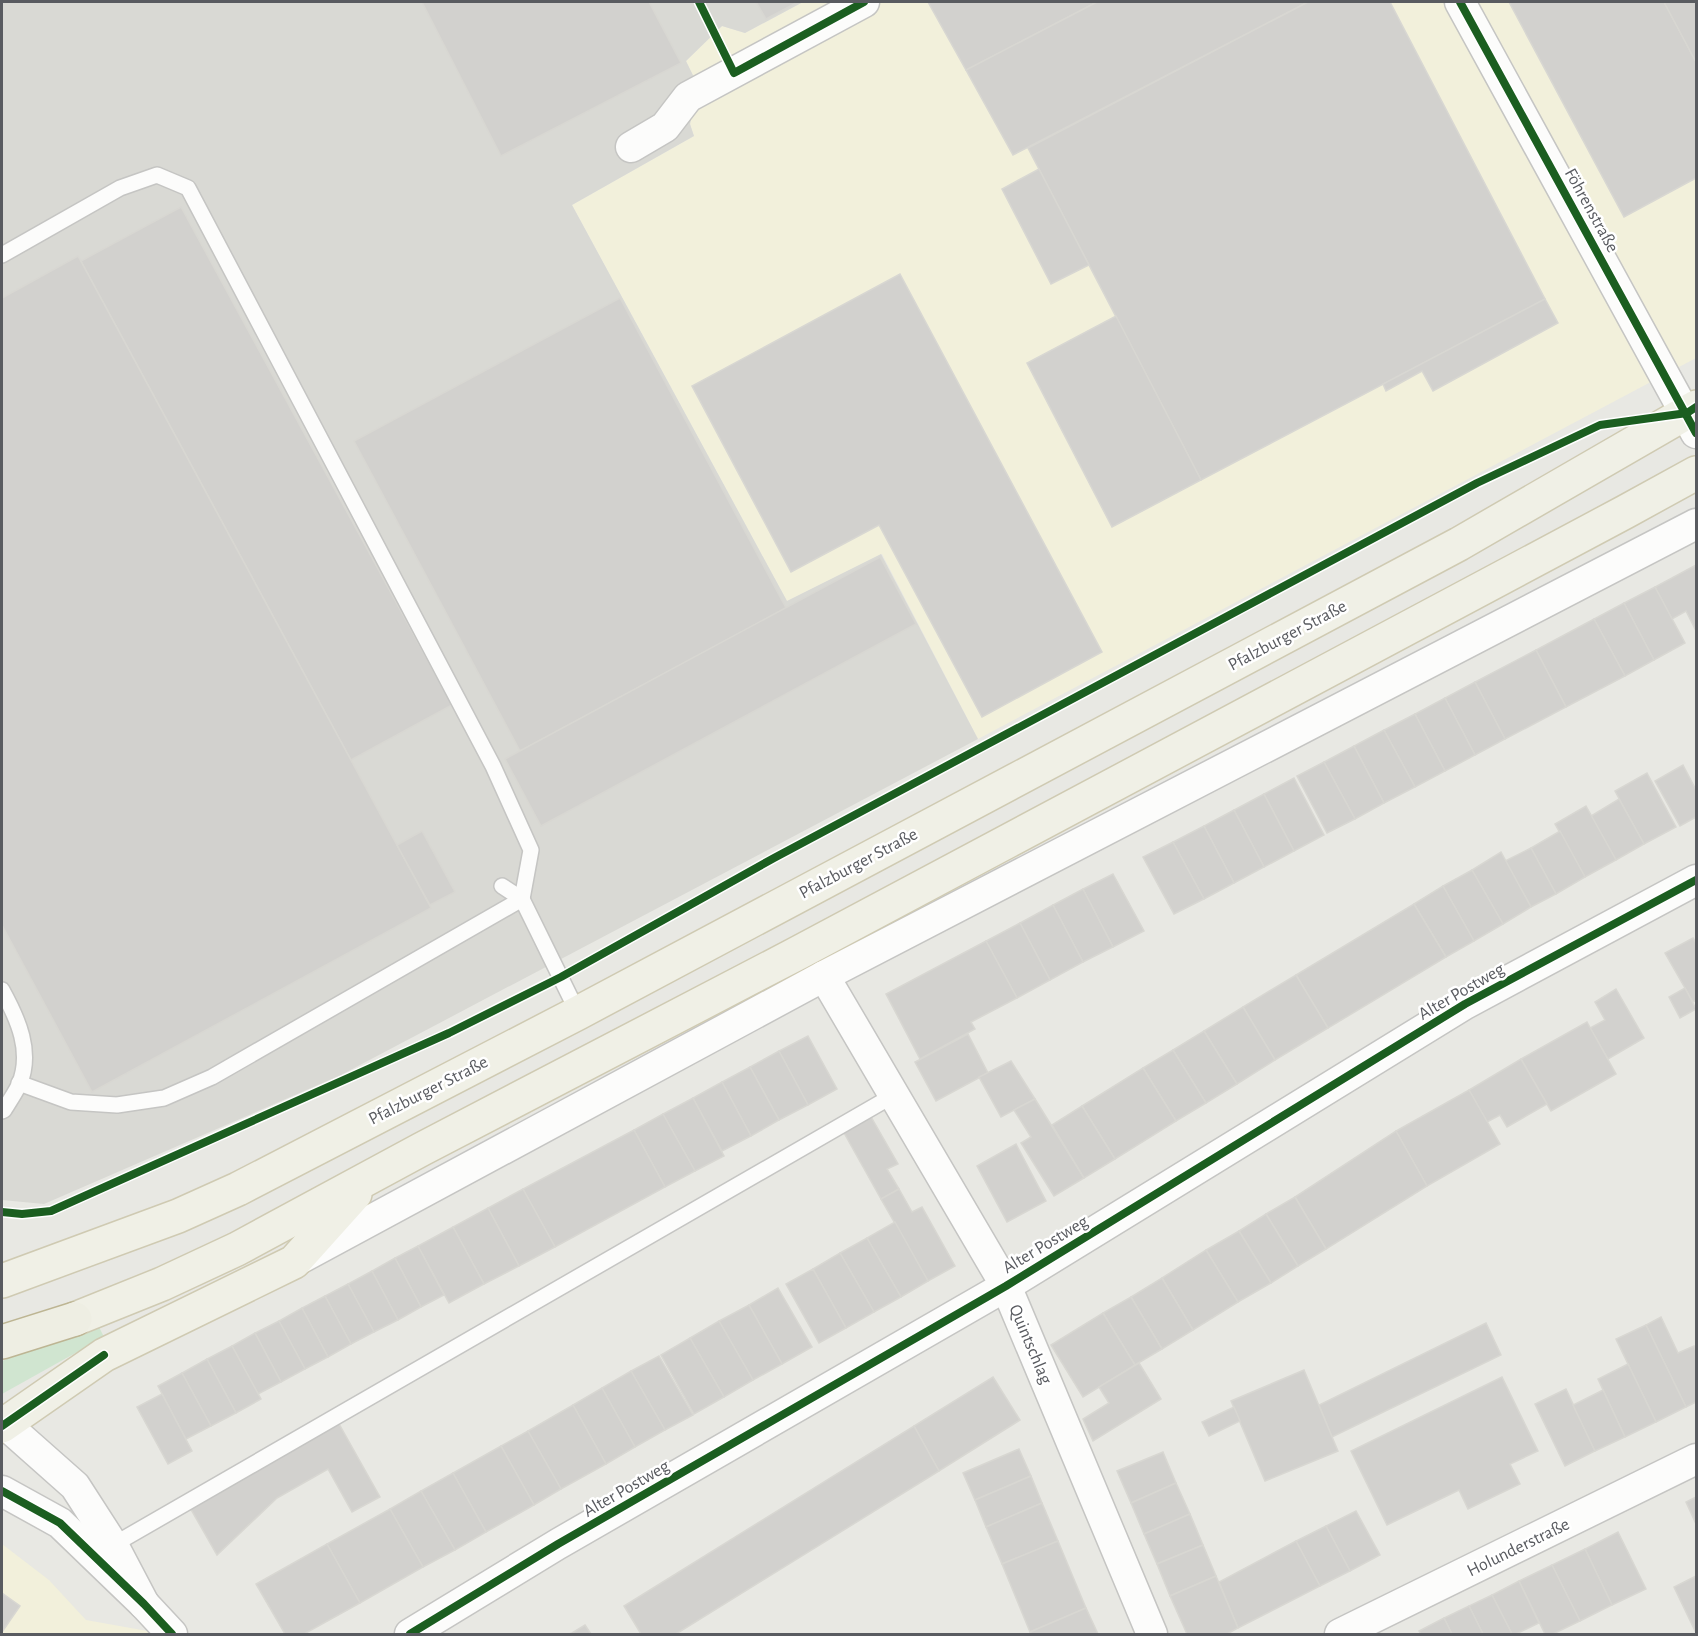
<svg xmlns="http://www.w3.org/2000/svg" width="1698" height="1636" viewBox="0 0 1698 1636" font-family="'Alegreya Sans',sans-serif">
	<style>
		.commercial { fill: #f2f0db }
		.industrial { fill: #d9d9d4 }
		.green { fill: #d0e5d0 }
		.building { fill: #d2d1ce; stroke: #d8d7d2; stroke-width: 1.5 }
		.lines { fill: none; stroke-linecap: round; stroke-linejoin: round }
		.service-casing { stroke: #c5c5c3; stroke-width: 18 }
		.minor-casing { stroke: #c5c5c3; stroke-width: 33 }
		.primary-casing { stroke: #cfcab2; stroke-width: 36 }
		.trunk-casing { stroke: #bdb593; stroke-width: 36 }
		.service { stroke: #fcfcfb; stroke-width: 15 }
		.minor { stroke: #fcfcfb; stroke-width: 30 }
		.primary { stroke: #f0f0e6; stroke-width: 33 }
		.trunk { stroke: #eeeee3; stroke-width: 33 }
		.cycleway-casing { stroke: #fff; stroke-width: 11 }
		.cycleway { stroke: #1b5e20; stroke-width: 8 }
		.labels { text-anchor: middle; stroke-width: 5; stroke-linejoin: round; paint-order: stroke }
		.street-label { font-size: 18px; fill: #595b60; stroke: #fff }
	</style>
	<rect width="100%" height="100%" fill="#e8e8e3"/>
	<!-- commercial -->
	<g class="commercial">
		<path d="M803,2h893v356l-718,381 -96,-185 -95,47 -215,-396 122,-69 -4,-12 4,-19 10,-7 -18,-37 36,-35 23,7z"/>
		<path d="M2,1544l47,36 37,40 78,14h-162z"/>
	</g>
	<!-- industrial -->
	<path class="industrial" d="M2,2h801l-58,31 -23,-7 -36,35 18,37 -10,7 -4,19 4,12 -122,69 215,396 94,-47 97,185 -637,336 -297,129 -42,-4z"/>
	<!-- green -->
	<path class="green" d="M98,1325l6,12 -102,57v-33z"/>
	<!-- building -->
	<g class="building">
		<path d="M422,2h227l32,61 -180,93z"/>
		<path d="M756,2h42l-32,17z"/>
		<path d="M928,2h169l-131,68z"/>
		<path d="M1097,2h211l-295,153 -47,-85z"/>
		<path d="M1308,2h82l155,297 -344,181 -173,-332z"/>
		<path d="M1509,2h155l32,60v116l-72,39z"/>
		<path d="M1664,2h32v60z"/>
		<path d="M1039,169l50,96 -38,19 -49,-95z"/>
		<path d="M181,207l271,498 -101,55 -270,-499z"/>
		<path d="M78,256l353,652 -339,184 -90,-167v-627z"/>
		<path d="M900,274l202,378 -120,65 -103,-192 -88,47 -99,-186z"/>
		<path d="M620,298l166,310 -266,143 -166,-310z"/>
		<path d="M1545,299l13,24 -125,68 -11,-20 -36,20 -3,-7z"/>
		<path d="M1116,316l85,164 -89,47 -85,-164z"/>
		<path d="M880,557l36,67 -375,202 -36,-67z"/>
		<path d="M1696,565v66l-10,-20 -14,8 -17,-32z"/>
		<path d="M1655,587l30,56 -31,17 -30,-57z"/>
		<path d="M1624,603l30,57 -29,16 -31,-57z"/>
		<path d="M1594,619l31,57 -59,31 -30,-57z"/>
		<path d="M1536,650l30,57 -61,32 -30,-57z"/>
		<path d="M1475,682l30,57 -30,16 -30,-57z"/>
		<path d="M1445,698l30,57 -30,16 -30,-57z"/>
		<path d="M1415,714l30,57 -30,16 -31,-57z"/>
		<path d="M1384,730l31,57 -31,16 -30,-57z"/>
		<path d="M1354,746l30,57 -29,16 -31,-57z"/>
		<path d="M1324,762l31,57 -28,14 -30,-57z"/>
		<path d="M1683,765l13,25v27l-16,9 -25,-45z"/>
		<path d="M1647,773l29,54 -32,17 -29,-53z"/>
		<path d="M1294,778l30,57 -30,16 -30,-57z"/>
		<path d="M1264,794l30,57 -30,16 -30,-57z"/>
		<path d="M1619,799l25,45 -28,16 -25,-44z"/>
		<path d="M1586,806l30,54 -31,17 -30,-53z"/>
		<path d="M1234,810l30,57 -30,16 -30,-57z"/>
		<path d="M1204,826l30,57 -30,16 -31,-57z"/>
		<path d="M422,831l33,61 -25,13 -33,-60z"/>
		<path d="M1560,831l25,46 -29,17 -25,-46z"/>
		<path d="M1173,842l31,57 -30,15 -31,-57z"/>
		<path d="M1531,848l25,46 -25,13 -26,-46z"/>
		<path d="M1501,852l30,55 -28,17 -31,-54z"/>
		<path d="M1472,870l31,54 -29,17 -31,-55z"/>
		<path d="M1113,874l31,57 -31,16 -30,-58z"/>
		<path d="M1443,886l31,55 -28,16 -32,-53z"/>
		<path d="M1083,889l30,58 -30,15 -30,-57z"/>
		<path d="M1414,904l32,53 -118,71 -32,-53z"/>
		<path d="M1053,905l30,57 -33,18 -30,-57z"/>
		<path d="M1020,923l30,57 -33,18 -31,-57z"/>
		<path d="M1693,938l3,5v57l-3,2 -28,-49z"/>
		<path d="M986,941l31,57 -46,24 4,7 -55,30 -34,-65z"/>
		<path d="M1296,975l32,53 -53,32 -32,-53z"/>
		<path d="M1685,988l11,21 -16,9 -11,-21z"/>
		<path d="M1616,989l28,49 -36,21 -18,-31 15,-8 -10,-18z"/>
		<path d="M1243,1007l32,53 -38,24 -33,-53z"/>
		<path d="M1587,1022l29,52 -65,37 -30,-52z"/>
		<path d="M1204,1031l33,53 -31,19 -33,-53z"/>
		<path d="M968,1034l20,39 -52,28 -21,-39z"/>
		<path d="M808,1036l29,53 -29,16 -29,-54z"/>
		<path d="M1173,1050l33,53 -30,18 -33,-53z"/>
		<path d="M779,1051l29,54 -29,15 -29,-53z"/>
		<path d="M1521,1059l26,45 -40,23 -7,-12 -13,7 -18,-32z"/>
		<path d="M1011,1061l24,38 -34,18 -22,-40z"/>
		<path d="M750,1067l29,53 -28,16 -29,-54z"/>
		<path d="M1143,1068l33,53 -61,38 -33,-53z"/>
		<path d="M722,1082l29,54 -29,15 -29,-53z"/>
		<path d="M1469,1090l31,54 -73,42 -31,-55z"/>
		<path d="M693,1098l31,58 -29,15 -32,-57z"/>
		<path d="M1035,1099l49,79 -30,18 -33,-53 10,-6 -17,-27z"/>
		<path d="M1082,1106l33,53 -31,19 -32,-53z"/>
		<path d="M663,1114l32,57 -30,16 -31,-57z"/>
		<path d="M870,1115l28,49 -11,5 12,20 -18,10 -38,-68z"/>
		<path d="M634,1130l31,57 -110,60 -32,-58z"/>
		<path d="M1396,1131l31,55 -101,63 -31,-52z"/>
		<path d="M1016,1144l30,57 -39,21 -30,-56z"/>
		<path d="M523,1189l32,58 -36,19 -31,-58z"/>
		<path d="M899,1189l13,23 10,-5 33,59 -27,15 -47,-82z"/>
		<path d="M1295,1197l31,52 -28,17 -32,-52z"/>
		<path d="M488,1208l31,58 -35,18 -31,-57z"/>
		<path d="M1266,1214l32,52 -27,17 -32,-52z"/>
		<path d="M895,1222l33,59 -27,16 -34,-59z"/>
		<path d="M453,1227l31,57 -35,19 -31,-57z"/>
		<path d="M1239,1231l32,52 -33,19 -32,-52z"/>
		<path d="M867,1238l34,59 -27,15 -34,-59z"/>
		<path d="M418,1246l26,49 -23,12 -26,-49z"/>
		<path d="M1206,1250l32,52 -45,28 -31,-52z"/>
		<path d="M840,1253l34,59 -28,16 -33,-59z"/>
		<path d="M395,1258l26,49 -23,13 -26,-49z"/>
		<path d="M813,1269l33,59 -27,15 -33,-59z"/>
		<path d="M372,1271l26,49 -24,12 -26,-48z"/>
		<path d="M1162,1278l31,52 -31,19 -31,-52z"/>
		<path d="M348,1284l26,48 -23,12 -26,-48z"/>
		<path d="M778,1288l34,59 -30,17 -33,-59z"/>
		<path d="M325,1296l26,48 -23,13 -26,-49z"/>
		<path d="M1131,1297l31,52 -27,16 -32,-52z"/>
		<path d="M749,1305l33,59 -29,16 -34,-59z"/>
		<path d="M302,1308l26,49 -23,12 -26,-48z"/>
		<path d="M1103,1313l32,52 -52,32 -32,-52z"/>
		<path d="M1661,1317l17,36 16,-7 2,6v50l-10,5 -40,-82z"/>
		<path d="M279,1321l26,48 -24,13 -26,-49z"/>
		<path d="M719,1321l34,59 -29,17 -34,-59z"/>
		<path d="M1486,1323l15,32 -169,82 -13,-32z"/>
		<path d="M1646,1325l40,82 -30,15 -40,-83z"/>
		<path d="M255,1333l26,49 -23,12 -26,-48z"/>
		<path d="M690,1338l34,59 -30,17 -33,-59z"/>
		<path d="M232,1346l29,53 -25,14 -29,-54z"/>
		<path d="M659,1356l34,59 -28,15 -34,-59z"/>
		<path d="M207,1359l29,54 -25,13 -29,-53z"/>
		<path d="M1139,1363l22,36 -68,42 -10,-22 26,-16 -10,-16z"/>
		<path d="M1628,1364l28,58 -31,15 -27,-58z"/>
		<path d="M1304,1370l34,81 -73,30 -34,-80z"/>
		<path d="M631,1371l34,59 -30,17 -33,-59z"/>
		<path d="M182,1373l29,53 -25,13 -28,-53z"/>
		<path d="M993,1377l27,43 -81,51 -25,-45z"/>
		<path d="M1502,1377l36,74 -28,13 10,20 -52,25 -9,-19 -72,35 -36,-74z"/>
		<path d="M602,1388l33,59 -29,17 -33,-59z"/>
		<path d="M1566,1389l29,62 -30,15 -30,-62z"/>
		<path d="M1603,1390l22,47 -30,14 -22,-46z"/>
		<path d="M162,1394l30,57 -24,13 -31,-57z"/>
		<path d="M573,1405l33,59 -45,25 -33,-58z"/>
		<path d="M1234,1407l6,14 -31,15 -7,-14z"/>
		<path d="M338,1422l42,75 -28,15 -24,-43 -51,29 -60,57 -28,-49z"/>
		<path d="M914,1426l25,45 -263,163h-35l-17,-28z"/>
		<path d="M528,1431l33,58 -27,16 -33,-59z"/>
		<path d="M501,1446l33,59 -48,27 -33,-59z"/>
		<path d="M1019,1449l12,27 -56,24 -12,-27z"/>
		<path d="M1163,1452l13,31 -45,20 -14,-32z"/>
		<path d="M453,1473l33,59 -31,18 -34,-59z"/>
		<path d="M1031,1476l11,27 -56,24 -11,-27z"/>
		<path d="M1176,1483l14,31 -46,20 -13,-31z"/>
		<path d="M421,1491l34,59 -32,17 -33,-58z"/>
		<path d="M1696,1497v27l-10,-22z"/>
		<path d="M1042,1503l16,38 -56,23 -16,-37z"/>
		<path d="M390,1509l33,58 -63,36 -33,-59z"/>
		<path d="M1356,1511l24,44 -30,16 -24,-45z"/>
		<path d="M1190,1514l13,31 -46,19 -13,-30z"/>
		<path d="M1326,1526l24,45 -30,15 -24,-45z"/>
		<path d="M1618,1532l28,57 -34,16 -27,-56z"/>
		<path d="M1058,1541l28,67 -56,24 -28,-68z"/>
		<path d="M1296,1541l24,45 -82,42 -19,-46z"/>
		<path d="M327,1544l33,59 -56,31h-19l-29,-50z"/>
		<path d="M1203,1545l13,31 -46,20 -13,-32z"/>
		<path d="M1585,1549l27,56 -32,16 -28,-56z"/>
		<path d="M1552,1565l28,56 -27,13h-8l-26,-53z"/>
		<path d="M1216,1576l22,52 -11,6h-40l-17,-38z"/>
		<path d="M1696,1576v57l-22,-46z"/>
		<path d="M1519,1581l20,42 -23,11h-4l-20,-39z"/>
		<path d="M2,1593l18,13 -18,26z"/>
		<path d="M1492,1595l20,39h-29l-14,-28z"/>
		<path d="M1469,1606l14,28h-31l-8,-16z"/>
		<path d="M1086,1608l12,26h-66l-2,-2z"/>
		<path d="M1444,1618l8,16h-31l-2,-3z"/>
		<path d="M585,1625l6,9h-22l3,-1z"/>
	</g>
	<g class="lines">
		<!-- service casing -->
		<g class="service-casing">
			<g id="service">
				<path d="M2,255l118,-67 37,-13 31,13 305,578 38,84 -9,49"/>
				<path d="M502,886l20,13 56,114"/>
				<path d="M2,990c16,29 31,62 17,95 -4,8 -10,17 -15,25l-2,1"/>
				<path d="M19,1083l52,19 46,3 47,-7 48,-21 310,-178"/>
				<path d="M113,1545l781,-450"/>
			</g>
		</g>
		<!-- minor casing -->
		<g class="minor-casing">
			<g id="minor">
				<path d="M1460,2l236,431"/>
				<path d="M631,147l34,-20 23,-30 176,-95"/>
				<path d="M824,976l182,310 146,348"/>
				<path d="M301,1258l523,-282 872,-452"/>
				<path d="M2,1424h3l70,62 38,59 31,59"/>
				<path d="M2,1491l58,32 84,81 28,30"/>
				<path d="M410,1634l148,-90 448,-258 459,-282 231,-124"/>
				<path d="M1340,1634l356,-175"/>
			</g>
		</g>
		<!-- primary casing -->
		<g class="primary-casing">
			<g id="primary">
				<path d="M2,1281l176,-65 60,-27 340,-176 881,-469 237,-137"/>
				<path d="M75,1319l87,-35 75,-35 185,-100 376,-196 827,-441 71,-39"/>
				<path d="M2,1426l102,-71 190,-93 61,-68"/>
			</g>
		</g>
		<!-- trunk casing -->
		<g class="trunk-casing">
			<path id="trunk" d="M2,1342l73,-23"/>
		</g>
		<!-- service -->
		<use href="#service" class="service"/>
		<!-- minor -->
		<use href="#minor" class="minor"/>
		<!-- primary -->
		<use href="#primary" class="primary"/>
		<!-- trunk -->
		<use href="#trunk" class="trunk"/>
		<!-- cycleway casing -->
		<g class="cycleway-casing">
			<g id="cycleway">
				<path d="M699,2l35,71 130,-71"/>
				<path d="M1460,2l236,431"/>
				<path d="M2,1212l20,2 29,-3 398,-178 112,-56 213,-119 703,-375 123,-58 87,-12 9,-6"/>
				<path d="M2,1426l102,-71"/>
				<path d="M2,1491l58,32 84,81 28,30"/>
				<path d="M410,1634l148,-90 448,-258 459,-282 231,-124"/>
			</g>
		</g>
		<!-- cycleway -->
		<use href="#cycleway" class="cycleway"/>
	</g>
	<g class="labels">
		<!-- street labels -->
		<g class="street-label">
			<text transform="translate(1592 210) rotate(61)" y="6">Föhrenstraße</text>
			<text transform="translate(1287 635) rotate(-28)" y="6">Pfalzburger Straße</text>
			<text transform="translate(858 863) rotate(-28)" y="6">Pfalzburger Straße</text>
			<text transform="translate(1461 991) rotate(-30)" y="6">Alter Postweg</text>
			<text transform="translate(428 1090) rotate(-27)" y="6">Pfalzburger Straße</text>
			<text transform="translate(1045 1244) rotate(-31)" y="6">Alter Postweg</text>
			<text transform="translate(1031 1344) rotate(67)" y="6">Quintschlag</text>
			<text transform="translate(626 1488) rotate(-30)" y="6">Alter Postweg</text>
			<text transform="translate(1518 1547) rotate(-26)" y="6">Holunderstraße</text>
		</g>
	</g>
	<!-- border -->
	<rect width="1698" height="1636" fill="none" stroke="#595b60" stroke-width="6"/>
</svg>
